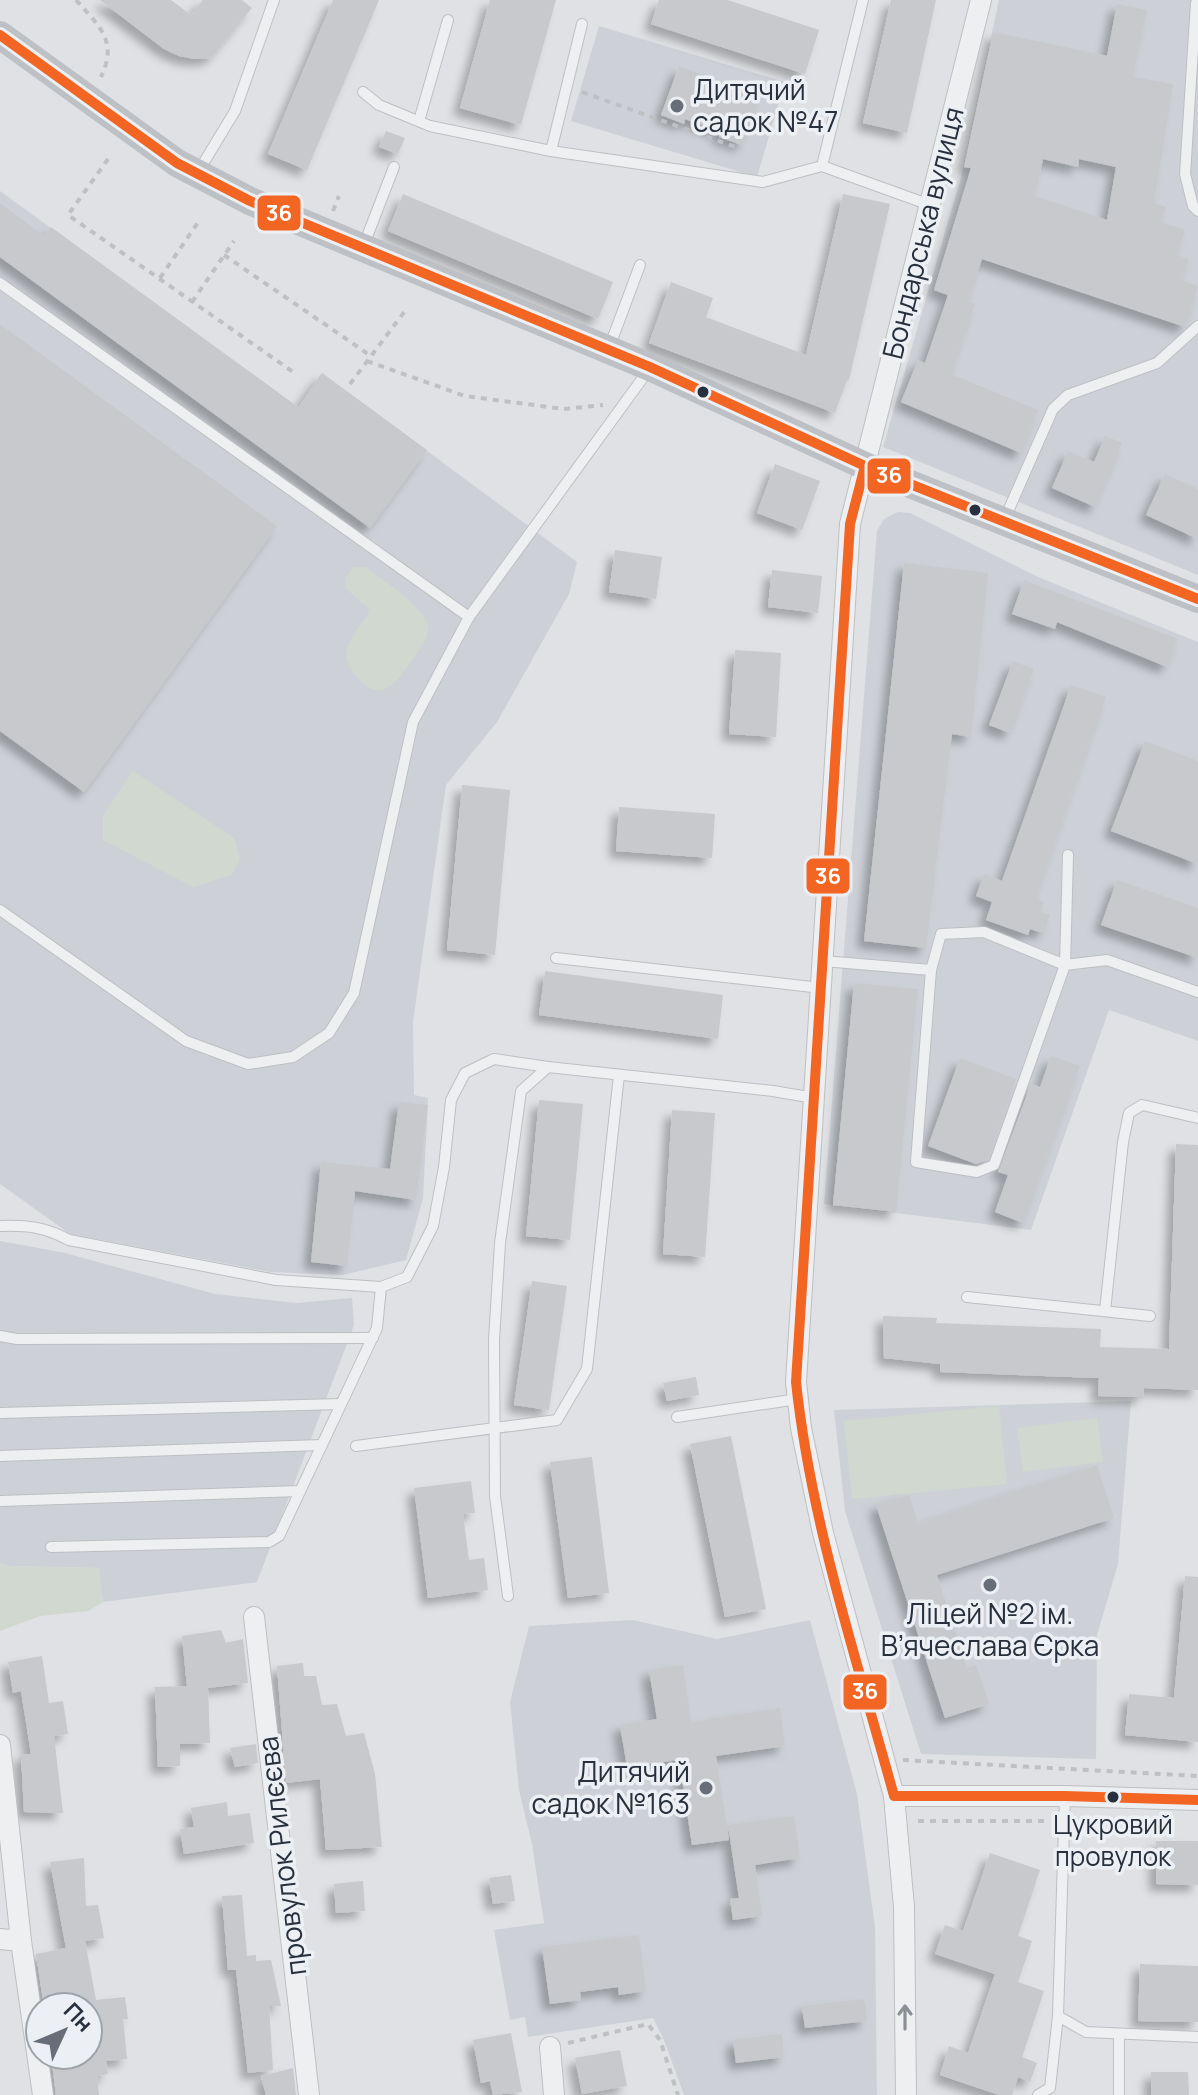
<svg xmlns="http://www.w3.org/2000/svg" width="1198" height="2095" viewBox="0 0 1198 2095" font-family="Manrope,sans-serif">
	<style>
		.built { fill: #cdd1d7 }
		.green { fill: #d0d8cf }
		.building { fill: #c7c9cc; fill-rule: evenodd; filter: url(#shadow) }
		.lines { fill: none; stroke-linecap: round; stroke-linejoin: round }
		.service-casing { stroke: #bdbfc2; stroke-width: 12 }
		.minor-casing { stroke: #bdbfc2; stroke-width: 22 }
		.path { stroke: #bec0c4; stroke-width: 4; stroke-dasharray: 6 6; stroke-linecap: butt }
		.service { stroke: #eeeff1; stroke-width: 10 }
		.minor { stroke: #eeeff1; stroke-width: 20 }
		.secondary { stroke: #bdc0c4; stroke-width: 28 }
		.bus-1-casing { stroke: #ecf0f4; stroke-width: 16 }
		.bus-1 { stroke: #f26522; stroke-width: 10 }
		.oneway { stroke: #8a9096 }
		.poi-dot { fill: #676e77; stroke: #ecf0f4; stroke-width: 3 }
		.bus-dot { fill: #27303c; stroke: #ecf0f4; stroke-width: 3 }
		.labels { text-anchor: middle; stroke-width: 7; stroke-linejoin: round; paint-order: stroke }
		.bus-label { font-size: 26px; fill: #27303c; stroke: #ecf0f4 }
		.poi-label { font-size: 28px; fill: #27303c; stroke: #ecf0f4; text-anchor: start }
		.street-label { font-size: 28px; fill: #27303c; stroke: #ecf0f4 }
		.line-badge { stroke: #ecf0f4; stroke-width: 3 }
		.badge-label { font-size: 22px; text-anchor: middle; font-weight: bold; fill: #fff }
	</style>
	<defs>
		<filter id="shadow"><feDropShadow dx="-7" dy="7" stdDeviation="4" flood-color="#0004"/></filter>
	</defs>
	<rect width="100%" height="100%" fill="#dfe1e4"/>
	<!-- built -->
	<g class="built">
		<path d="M999,0h199v575l-315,-128 78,-270z"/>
		<path d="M599,26l186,56 -28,95 -186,-56z"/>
		<path d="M0,191l297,216 25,-34 255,189 -8,32 -72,128 -51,63 -33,237 1,73 14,3 -5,100 -17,62 -63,15 -73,-3 -200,-38 -70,-50z"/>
		<path d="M898,512l12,1 128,64 160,65v399l-89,-31 -78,220 -207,-26 53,-673 7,-12z"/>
		<path d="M0,1241l65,12 150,41 81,9 56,-5 2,27 -97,257 -154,20 -5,-34 -89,-2 -9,-3z"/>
		<path d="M1131,1401l-13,163 -21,71 -1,124 -175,-5 -76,-243 -11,-101z"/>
		<path d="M633,1620l84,19 93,-19 47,174 18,133 2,168h-193l-20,-55 -11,-22 -125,19 -3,-20 -15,3 -16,-90 50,-7 -12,-79 -13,-54 -9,-88 19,-76z"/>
	</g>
	<!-- green -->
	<g class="green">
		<path d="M353,567h13c15,12 59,40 62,59 1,13 -9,24 -16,34 -15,22 -32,46 -56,16 -5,-6 -11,-15 -10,-23 2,-13 17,-31 24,-43l-25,-22 1,-10z"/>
		<path d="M133,771l101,67 6,21 -8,16 -39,12 -90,-47v-24z"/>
		<path d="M999,1406l8,78 -155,15 -8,-78z"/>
		<path d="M1097,1418l6,44 -80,10 -6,-44z"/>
		<path d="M0,1563l9,3 90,2 4,34 -15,9 -48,5 -40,15z"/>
	</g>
	<!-- building -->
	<g class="building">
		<path d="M100,0h71l20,15 12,-15h39l10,8 -41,50 -16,1 -16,-3 -15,-7z"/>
		<path d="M333,0h46l-72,170 -39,-16z"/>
		<path d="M490,0h66l-35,125 -61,-17z"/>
		<path d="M659,0h69l91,30 -14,44 -154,-50z"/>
		<path d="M891,0h45l-29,133 -44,-10z"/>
		<path d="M1117,4l30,6 -14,67 40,7 -19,119 12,4 -5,15 24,8 -8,25 12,4 -7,21 16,6 -13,41 -203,-68 -14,43 7,2 -24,70 87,36 -17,43 -120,-51 17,-42 7,3 23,-68 -14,-5 37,-122 -7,-1 29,-135 114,24zM1043,159l35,8 1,-8 37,8 -9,53 -72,-24z"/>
		<path d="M679,66l81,30 -18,49 -23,-8 2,-5 -36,-13 -1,5 -23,-9z"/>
		<path d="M386,131l19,7 -7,16 -19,-7z"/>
		<path d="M403,194l210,88 -15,37 -210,-88z"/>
		<path d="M843,194l47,10 -41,176h-2l-12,33 -186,-70 22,-61 42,16 -7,19 100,38z"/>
		<path d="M0,203l44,33 7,-9 247,180 24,-34 105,77 -57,78 -370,-271z"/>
		<path d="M0,324l277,202 -193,266 -84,-61z"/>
		<path d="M1105,436l17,7 -27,64 -43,-19 16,-37 26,11z"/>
		<path d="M775,464l45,17 -18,49 -45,-17z"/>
		<path d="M1165,474l33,15v50l-52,-24z"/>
		<path d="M615,550l47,7 -6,42 -47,-7z"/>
		<path d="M904,563l84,10 -17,164 -19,-3 -26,214 -62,-7z"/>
		<path d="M772,570l50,6 -4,37 -50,-6z"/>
		<path d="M1024,580l154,59 -11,28 -110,-45 -2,7 -43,-15z"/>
		<path d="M735,650l46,3 -5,84 -47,-3z"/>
		<path d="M1013,661l21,8 -24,64 -21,-8z"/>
		<path d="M1071,685l35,12 -70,201 8,4 -3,10 9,3 -7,18 -13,-4 -2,6 -42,-15 6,-18 -16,-6 8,-22 18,7z"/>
		<path d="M1145,741l53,20v103l-87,-33z"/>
		<path d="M462,785l48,5 -15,165 -48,-5z"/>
		<path d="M619,807l96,7 -3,44 -96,-7z"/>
		<path d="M1117,880l81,28v50l-97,-33z"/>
		<path d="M545,971l178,24 -5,44 -179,-24z"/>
		<path d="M854,983l64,6 -22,223 -63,-7z"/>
		<path d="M1051,1056l29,10 -57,157 -28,-11 13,-37 -10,-3 33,-88 9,3z"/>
		<path d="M960,1058l56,21 -28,80 -12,5 -48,-18z"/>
		<path d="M539,1100l44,4 -13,136 -44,-4z"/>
		<path d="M399,1102l29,3 -12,95 -61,-9 -8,75 -36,-4 10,-100 69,7z"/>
		<path d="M672,1110l43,3 -10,144 -42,-3z"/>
		<path d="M1176,1144l22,1v245l-54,-2 -1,9 -45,-1 1,-18 -159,-6v-8l-56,-6 -1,-42 54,2 -1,5 165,6 -1,18 69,2z"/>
		<path d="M532,1281l35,5 -18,124 -35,-5z"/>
		<path d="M696,1377l3,18 -32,6 -4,-18z"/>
		<path d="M731,1436l35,173 -41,8 -35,-173z"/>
		<path d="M592,1457l17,136 -41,5 -18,-136z"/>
		<path d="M1097,1465l17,53 -177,57 30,93 9,-3 13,39 -44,14 -69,-213 33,-10 9,28z"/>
		<path d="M471,1481l4,32 -12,1 6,46 15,-2 4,32 -60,8 -14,-110z"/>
		<path d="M1185,1576l13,1v165l-73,-7 4,-41 45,4z"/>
		<path d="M221,1630l5,13 17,-4 5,44 -40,5 2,55 -30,1v22l-22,1 -3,-80 32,-1 -5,-50z"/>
		<path d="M42,1656l7,47 14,-2 5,33 -14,2 9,77 -39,-1 -3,-58h10l-10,-63 -8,2 -5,-31z"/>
		<path d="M303,1663l1,13h12l6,29 15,-1 9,32 18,-3 11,41 7,73 -56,3 -6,-71 -34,4 -9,-117z"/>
		<path d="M683,1665l8,57 89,-14 5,38 -69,10 13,84 -37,5 -13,-85 -52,7 -7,-42 37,-6 -8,-49z"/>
		<path d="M256,1744l2,19 -23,4 -5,-19z"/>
		<path d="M227,1802l1,14 22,-3 4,30 -70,11 -4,-25 14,-2 -3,-19z"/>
		<path d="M794,1816l6,42 -45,7 7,51 -29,4 -3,-21 9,-1 -11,-73z"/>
		<path d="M1156,1841h42v44l-42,-1z"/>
		<path d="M990,1853l50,17 -22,66 14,5 -14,41 26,9 -22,66 15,6 -7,19 -12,-5 -6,18h-13l-59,-20 9,-29 19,7 27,-79 -60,-20 10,-29 18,6z"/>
		<path d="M84,1858l2,48 12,-1 6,33 -19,3 11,59 29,-3 3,22h-5l4,40 -21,2 2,13 -11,2 2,19h-43l-5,-40h37v-48h-44l-8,-53 30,-6 -16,-86z"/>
		<path d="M511,1875l4,26 -22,3 -4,-26z"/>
		<path d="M363,1881l2,30 -29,2 -2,-29z"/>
		<path d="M242,1895l5,61 9,-1v6l15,-1 10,46h-12l4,64 -25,3 -12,-103h-8l-6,-74z"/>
		<path d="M639,1935l7,56 -27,4 -1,-8 -38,5 1,8 -31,4 -8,-57z"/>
		<path d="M1140,1964l58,2v56l-60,-1z"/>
		<path d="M864,1999l3,22 -62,7 -3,-22z"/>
		<path d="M511,2033l11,59 -29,3 -3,-14 -9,2 -8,-43z"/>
		<path d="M782,2034l2,23 -48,6 -3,-23z"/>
		<path d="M620,2050l7,36 -45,8 -7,-36z"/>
		<path d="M293,2068l3,27h-30l-5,-19z"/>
		<path d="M1151,2072h37l1,23h-38z"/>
	</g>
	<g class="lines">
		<!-- service casing -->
		<g class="service-casing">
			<g id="service">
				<path d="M1196,3l-11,171 8,32 5,5"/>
				<path d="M363,92l16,13 51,21 121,25 212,31 59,-16 108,39"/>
				<path d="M419,121l29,-101"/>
				<path d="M551,151l31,-127"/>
				<path d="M822,166l41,-166"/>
				<path d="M198,172l37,-61 39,-111"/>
				<path d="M363,247l31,-80"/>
				<path d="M0,283l469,334"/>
				<path d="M609,348l31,-83"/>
				<path d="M1005,518l48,-109 15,-14 89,-32 41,-37"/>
				<path d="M1068,855l-3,110 42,-5 91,32"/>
				<path d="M0,910l186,131 62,23 45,-7 36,-24 25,-40 59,-271 56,-105 181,-249"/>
				<path d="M984,932l81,33 -71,200 -17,7 -61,-10 15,-192 10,-36z"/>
				<path d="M556,958l265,30"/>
				<path d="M823,961l108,9"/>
				<path d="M0,1226c27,-1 45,1 69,14l207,40 105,7 26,-10 26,-51 11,-59 7,-67 14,-27 29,-14 54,8 225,24 41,7"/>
				<path d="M967,1297l183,19"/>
				<path d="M1105,1311l18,-169 6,-29 13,-8 56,13"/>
				<path d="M0,1336l17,3 356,-1"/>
				<path d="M0,1413l341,-9"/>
				<path d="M677,1417l121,-18"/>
				<path d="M356,1446l201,-26 30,-51 32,-294"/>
				<path d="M0,1456l322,-11"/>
				<path d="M0,1501l300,-10"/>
				<path d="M51,1547l218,-5 10,-6 98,-208 4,-41"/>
				<path d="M508,1596l-13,-100 -1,-156 6,-97 21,-152 27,-24"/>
				<path d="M1065,1796l-7,220 28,16 112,5"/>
				<path d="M1119,2035v60"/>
				<path d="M1038,2095l12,-7 8,-72"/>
			</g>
		</g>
		<!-- minor casing -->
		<g class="minor-casing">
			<g id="minor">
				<path d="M254,1617l55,478"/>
				<path d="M0,1745l21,196 22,154"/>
				<path d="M894,1796h171l133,4"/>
				<path d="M0,1939l21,2"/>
				<path d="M550,2047l4,48"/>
				<path d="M906,2095l-2,-188 -10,-111 -71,-263 -22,-105 -5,-46 54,-858 131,-524"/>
			</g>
		</g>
		<!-- path -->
		<g class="path">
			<path d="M76,0c24,27 42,41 25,77"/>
			<path d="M582,92l156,56"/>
			<path d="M108,159l-40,56 228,159"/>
			<path d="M333,211l6,-15"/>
			<path d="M224,255l147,101"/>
			<path d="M160,278l39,-57"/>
			<path d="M192,302l42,-61"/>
			<path d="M367,361l98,35 99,13 39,-4"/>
			<path d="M350,384l55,-73"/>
			<path d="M903,1760l295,16"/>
			<path d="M918,1821h131"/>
			<path d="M1078,1822h63"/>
			<path d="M568,2043l80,-19 12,16 18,55"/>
		</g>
		<!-- service -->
		<use href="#service" class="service"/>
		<!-- minor -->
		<use href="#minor" class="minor"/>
		<!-- secondary -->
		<path class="secondary" d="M0,35l177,128 73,38 400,166 215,99 333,133"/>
		<!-- bus-1 casing -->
		<g class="bus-1-casing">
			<g id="bus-1">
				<path d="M0,35l177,128 73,38 400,166 215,99 333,133"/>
				<path d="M865,466l-15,58 -54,858c15,141 61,278 98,414h171l133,4"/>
			</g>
		</g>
		<!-- bus-1 -->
		<use href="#bus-1" class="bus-1"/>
	</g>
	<!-- one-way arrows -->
	<defs><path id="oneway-shaft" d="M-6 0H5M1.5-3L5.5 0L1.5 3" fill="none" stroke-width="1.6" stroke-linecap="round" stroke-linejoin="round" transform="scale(2)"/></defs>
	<use class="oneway" href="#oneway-shaft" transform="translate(905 2017) rotate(-90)"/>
	<!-- markers -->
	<g class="poi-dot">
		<circle cx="677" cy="106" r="8"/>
		<circle cx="990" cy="1585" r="8"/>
		<circle cx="706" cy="1788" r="8"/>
	</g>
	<g class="bus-dot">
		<circle cx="703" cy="392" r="7"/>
		<circle cx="975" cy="510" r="7"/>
		<circle cx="1113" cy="1797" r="7"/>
	</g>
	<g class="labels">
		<!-- bus labels -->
		<g class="bus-label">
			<text x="1113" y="1834">Цукровий<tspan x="1113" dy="32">провулок</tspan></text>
		</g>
		<!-- poi labels -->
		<g class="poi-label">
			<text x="693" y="100">Дитячий<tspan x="693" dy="32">садок №47</tspan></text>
			<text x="990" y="1624" text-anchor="middle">Ліцей №2 ім.<tspan x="990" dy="32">В’ячеслава Єрка</tspan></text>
			<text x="690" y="1782" text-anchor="end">Дитячий<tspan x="690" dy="32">садок №163</tspan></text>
		</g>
		<!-- street labels -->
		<g class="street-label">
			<text transform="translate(923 233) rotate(-76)" y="10">Бондарська вулиця</text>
			<text transform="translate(282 1856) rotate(-97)" y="10">провулок Рилєєва</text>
		</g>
	</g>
	<g class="line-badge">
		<rect x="256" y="194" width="46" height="38" rx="8" fill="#f26522"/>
		<rect x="866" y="457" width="46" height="38" rx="8" fill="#f26522"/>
		<rect x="805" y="857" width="46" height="38" rx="8" fill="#f26522"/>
		<rect x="842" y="1673" width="46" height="38" rx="8" fill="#f26522"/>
	</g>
	<g class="badge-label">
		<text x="279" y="221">36</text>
		<text x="889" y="483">36</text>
		<text x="828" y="884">36</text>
		<text x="865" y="1699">36</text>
	</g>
	<!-- north arrow -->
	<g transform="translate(64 2031) rotate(46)"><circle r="38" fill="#ecf0f4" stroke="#9da3aa" stroke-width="2"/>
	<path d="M0-6L14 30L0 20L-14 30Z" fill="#676e77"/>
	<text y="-12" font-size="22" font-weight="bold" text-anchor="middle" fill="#27303c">Пн</text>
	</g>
</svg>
